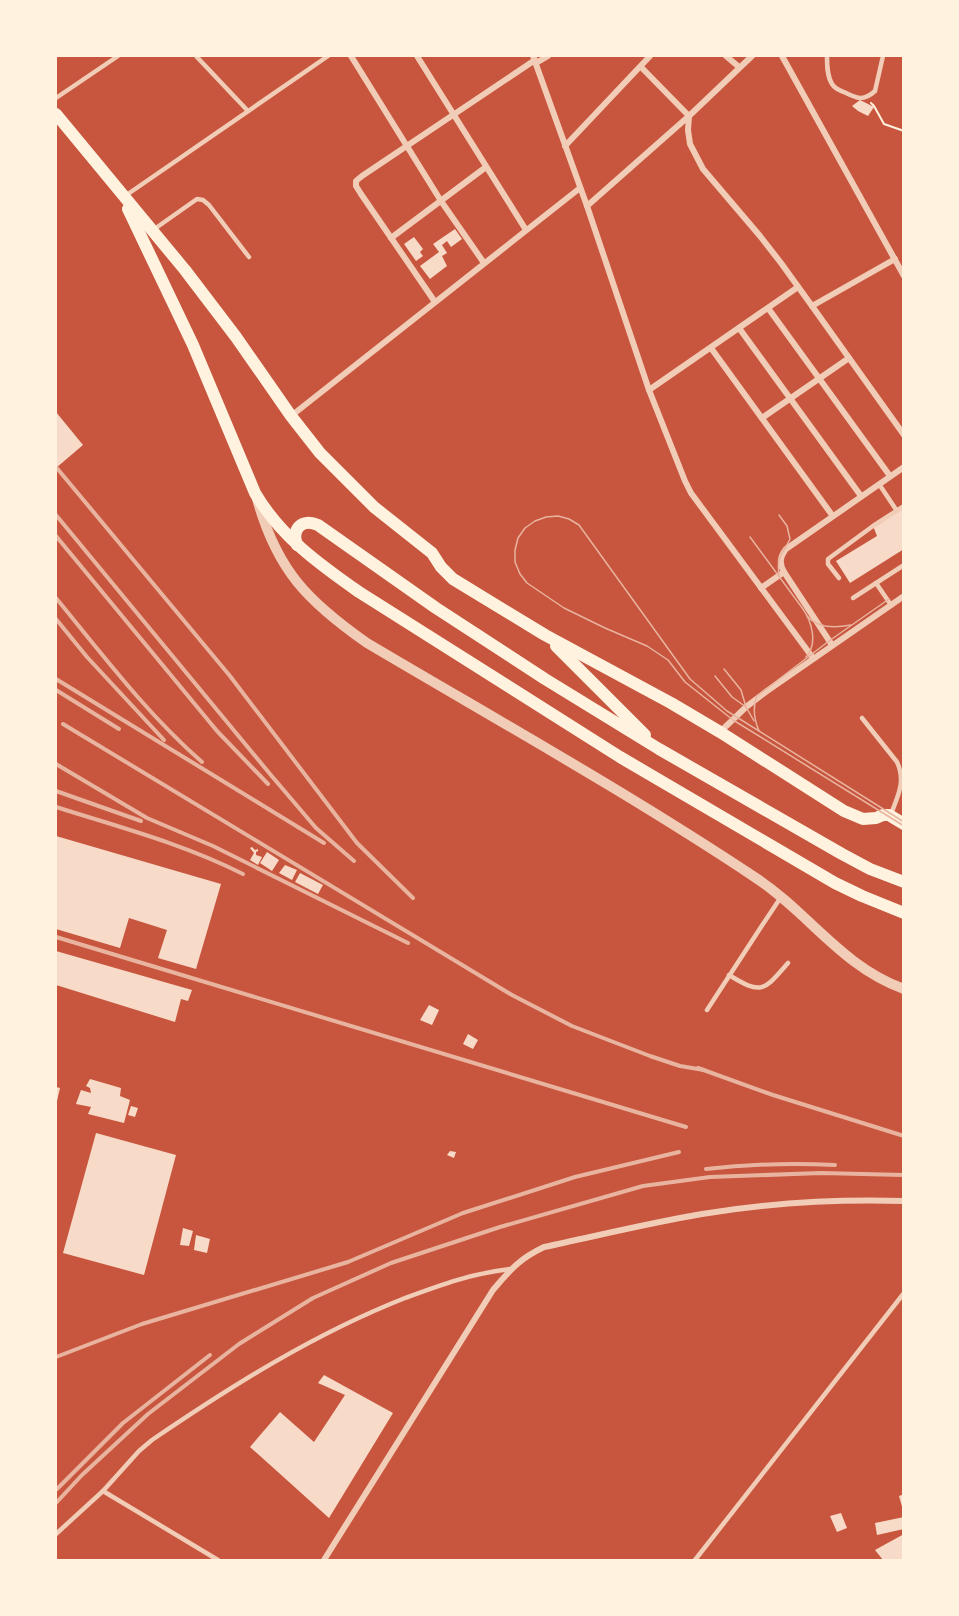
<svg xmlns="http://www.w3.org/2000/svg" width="959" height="1616" viewBox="0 0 959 1616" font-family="'Titillium Web',sans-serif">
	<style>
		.building { fill: #f7dbc8 }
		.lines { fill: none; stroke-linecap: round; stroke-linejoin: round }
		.path { stroke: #fff3e0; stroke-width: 2 }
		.service { stroke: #f1ccb7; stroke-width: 4.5 }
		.minor { stroke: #f1ccb7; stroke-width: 6 }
		.tertiary { stroke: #f1ccb7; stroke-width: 10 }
		.secondary { stroke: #fff3e0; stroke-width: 12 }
		.tram { stroke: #e9b49f; stroke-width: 1.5 }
		.rail { stroke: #e9b49f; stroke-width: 4 }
	</style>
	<rect width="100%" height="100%" fill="#c8553d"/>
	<!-- building -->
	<g class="building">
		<path d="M860,100l14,7 -6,9 -10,-5 -6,-5z"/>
		<path d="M455,229l7,10 -11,8 -4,-6 -5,4 5,8 -5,3 5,10 -17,13 -10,-13 19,-14 -6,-8z"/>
		<path d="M414,237l9,12 -3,3 3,4 -7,5 -12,-17z"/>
		<path d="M56,412l27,33 -27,23z"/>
		<path d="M904,506v43l-54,34 -14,-22 41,-25 -4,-10z"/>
		<path d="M56,836l165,48 -25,85 -38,-11 9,-28 -38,-12 -9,30 -64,-19z"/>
		<path d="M252,847l3,3 3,-1v2l-2,1v3l6,2 -4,8 -8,-5 4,-7 -4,-5z"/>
		<path d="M267,852l12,8 -7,11 -12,-8z"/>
		<path d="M285,865l12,5 -5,10 -13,-7z"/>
		<path d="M300,873l23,12 -5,9 -23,-12z"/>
		<path d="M56,951l136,39 -4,11 -7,-2 -6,23 -119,-37z"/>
		<path d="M429,1005l10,5 -7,15 -12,-5z"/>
		<path d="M468,1034l10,6 -5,9 -10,-5z"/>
		<path d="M90,1079l31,9 -1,8 10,4 -6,23 -36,-9 3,-7 -15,-3 5,-14 10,3 -1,-5 -4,-2z"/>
		<path d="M56,1087l4,1 -3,13 -1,-1z"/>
		<path d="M131,1106l7,2 -3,9 -7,-2z"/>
		<path d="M96,1133l80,22 -32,120 -81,-22z"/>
		<path d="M450,1151l6,1 -2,6 -7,-3z"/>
		<path d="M183,1228l10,3 -4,15 -9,-1z"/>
		<path d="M196,1235l14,4 -3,14 -13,-3z"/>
		<path d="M324,1375l69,38 -64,105 -79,-71 30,-35 34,30 31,-47 -27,-12z"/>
		<path d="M904,1494v16h-1l-4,-14z"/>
		<path d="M841,1513l6,15 -10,4 -7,-16z"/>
		<path d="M904,1517v12l-27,6 -2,-12z"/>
		<path d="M904,1534v26h-21l-8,-10z"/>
	</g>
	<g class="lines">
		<!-- path -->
		<path class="path" d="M871,103l3,3 10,18 20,7"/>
		<!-- service -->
		<g class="service">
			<path d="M196,56l51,54"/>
			<path d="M827,56c0,9 0,20 5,28 3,5 7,6 12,8 12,6 19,10 31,-1l8,-35"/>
			<path d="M56,98l62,-42"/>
			<path d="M125,196l203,-140"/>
			<path d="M153,230l44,-31 6,1 6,5 40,52"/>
			<path d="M879,484l18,27"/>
			<path d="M839,578l-11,-14v-5l45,-33 31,-20"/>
			<path d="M876,583l15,22"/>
			<path d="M853,598l51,-33"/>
			<path d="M862,718l35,44c9,19 1,34 -6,52"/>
			<path d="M729,975c34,21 35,15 59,-12"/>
			<path d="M707,1010l54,-83 20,-30"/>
			<path d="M103,1491l115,69"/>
			<path d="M56,1534l47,-43 36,-40 13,-11c81,-55 162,-106 253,-142 38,-14 65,-24 105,-29"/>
			<path d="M695,1560l209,-267"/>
		</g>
		<!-- minor -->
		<g class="minor">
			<path d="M351,56l90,145 43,62"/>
			<path d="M417,56l109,174"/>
			<path d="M533,56l54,150 62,184 36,91 6,12 122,165"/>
			<path d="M726,56l13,11"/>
			<path d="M782,56l122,220"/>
			<path d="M536,63l12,-7"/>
			<path d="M641,67l48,49 -1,14 2,14 13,25 57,67 21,27 31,43 92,129"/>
			<path d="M565,146l85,-90"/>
			<path d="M587,206l102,-90 63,-60"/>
			<path d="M391,238l95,-71"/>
			<path d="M435,302l-74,-108 -5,-8v-5l6,-5 173,-116"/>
			<path d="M812,306l83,-47"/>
			<path d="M768,308l122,168"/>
			<path d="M739,328l122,168"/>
			<path d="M711,348l121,167"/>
			<path d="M649,390l149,-103"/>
			<path d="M291,416l289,-228"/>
			<path d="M762,418l87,-60"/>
			<path d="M761,588l23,-16"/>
			<path d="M832,645l-48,-73c-5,-9 -4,-15 2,-23l118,-82"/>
			<path d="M720,732l26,-25 21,-16 137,-95"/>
			<path d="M324,1560l169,-270c18,-21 26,-31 51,-43 52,-11 105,-24 158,-33 66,-11 134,-15 202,-13"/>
		</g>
		<!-- tertiary -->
		<path class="tertiary" d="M257,499c20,71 50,102 110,144 130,77 263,151 389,235 53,35 85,88 148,111"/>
		<!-- secondary -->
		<g class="secondary">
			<path d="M56,114l129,156 51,67 55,79 29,37 54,54 58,46 9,14 12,12 92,56 126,68 49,29 124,79 19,8 13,-1 7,-3h6l15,9"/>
			<path d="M128,209l65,136 62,148c25,43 64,71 104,99l261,165 215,126 27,13 42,17"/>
			<path d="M297,545c-6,-16 5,-27 21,-20l118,83 109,71 114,70 183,105 28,15 34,13"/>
			<path d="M556,646l89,89"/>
		</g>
		<!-- tram -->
		<g class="tram">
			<path d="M779,515l8,11 3,13c-7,15 -14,17 -11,36"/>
			<path d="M750,537l53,72c9,13 15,35 3,48"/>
			<path d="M807,616c11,13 29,12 44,9"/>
			<path d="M724,669l17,21 5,17"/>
			<path d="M715,676l17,21 14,10 8,14"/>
			<path d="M759,731c-5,-12 -7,-23 -2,-35l72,-55 60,-42"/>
			<path d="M904,822l-177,-111 -37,-32 -111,-154 -10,-6 -11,-3 -12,1 -11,4 -10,7 -7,10 -3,12v12l5,12 7,9 37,25 41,20 42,18 21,14 17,22 48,38 171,106"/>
		</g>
		<!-- rail -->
		<g class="rail">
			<path d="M56,467l174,209 127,167 56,55"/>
			<path d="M56,515l214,259 46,54 38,33"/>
			<path d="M56,536l161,195 51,53"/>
			<path d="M56,598c46,56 91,116 146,164"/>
			<path d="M56,619l31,38 77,83"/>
			<path d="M56,679l268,164"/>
			<path d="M56,690l63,39"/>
			<path d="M63,724l449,271 60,31 78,30 30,10 24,4"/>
			<path d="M56,764l91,54 66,28 195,97"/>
			<path d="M56,791l85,30"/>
			<path d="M56,807c63,20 128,37 187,67"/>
			<path d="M56,937l630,190"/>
			<path d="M698,1068l75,27 131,41"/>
			<path d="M706,1169c43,-5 86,-6 129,-4"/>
			<path d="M56,1357l86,-33 206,-62 115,-49 112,-36 104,-25"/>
			<path d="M57,1489l66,-66 87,-68"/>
			<path d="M56,1503l26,-28 66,-61 91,-70 74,-46 78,-35 109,-36 143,-41 67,-9 111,-4 83,2"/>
		</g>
	</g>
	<!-- border -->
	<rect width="959" height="1616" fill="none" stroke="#fff3e0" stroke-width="114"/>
</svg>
